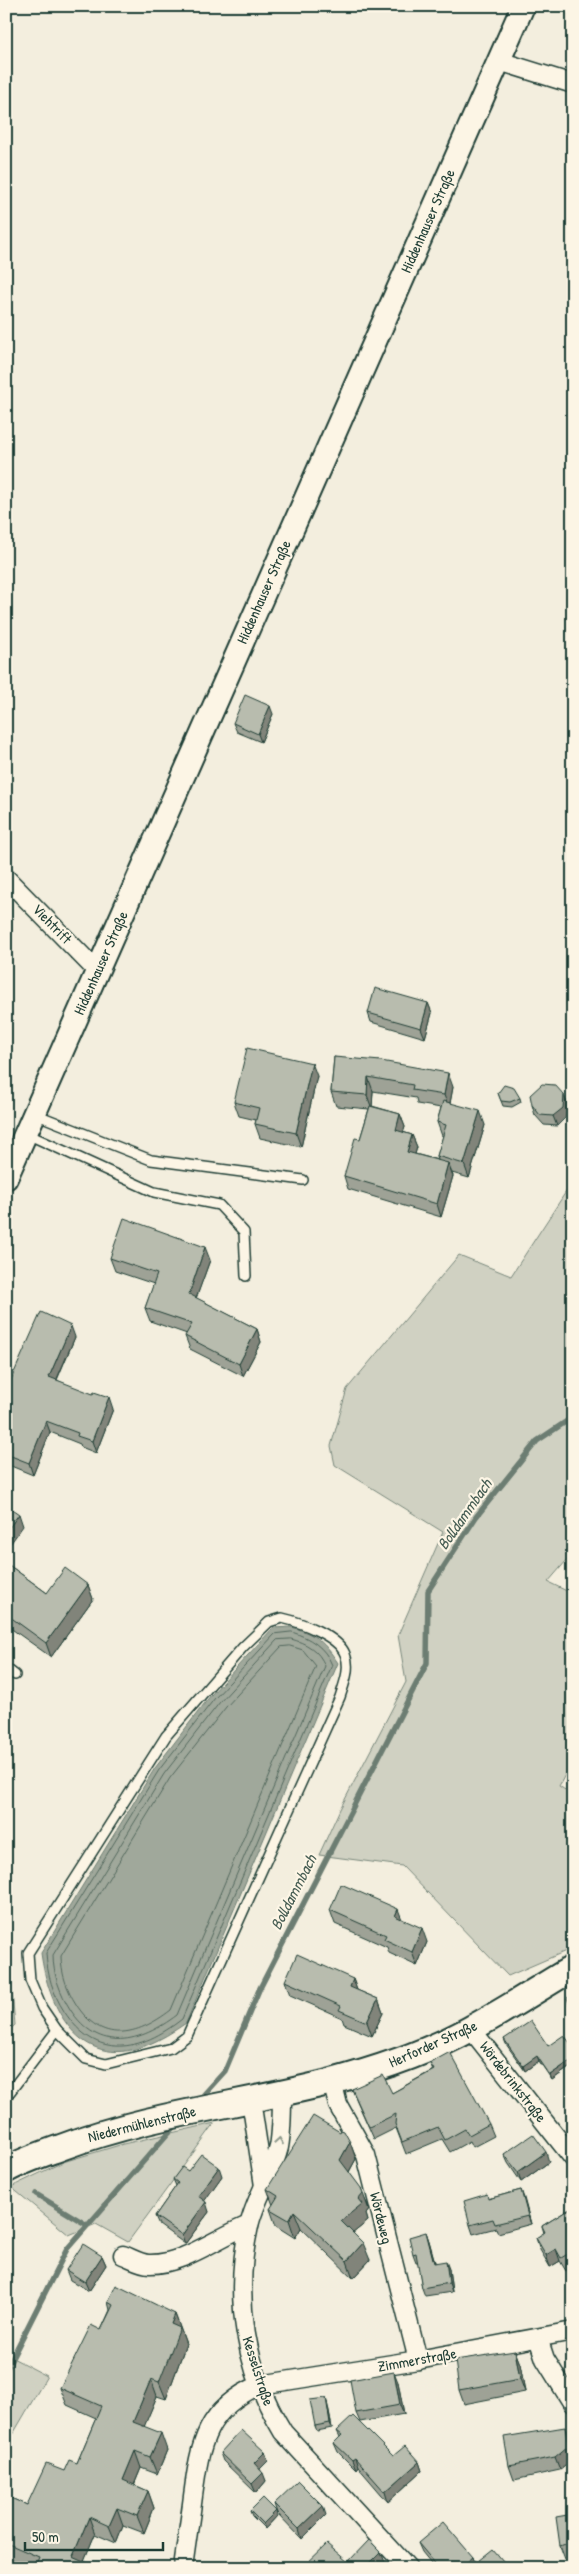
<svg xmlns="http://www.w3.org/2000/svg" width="579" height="2574" viewBox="0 0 579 2574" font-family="'Patrick Hand',sans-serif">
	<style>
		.green { fill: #d0d1c2; stroke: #78877b }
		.water { fill: #a0a89b; stroke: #6c7d72 }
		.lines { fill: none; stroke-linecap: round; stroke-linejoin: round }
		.shore { stroke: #53685d; stroke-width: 1 }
		.stream { stroke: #6c7d72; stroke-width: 5.5 }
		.service-casing { stroke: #1f3d34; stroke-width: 12 }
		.minor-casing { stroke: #1f3d34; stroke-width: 21 }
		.tertiary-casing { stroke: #1f3d34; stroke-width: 26 }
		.secondary-casing { stroke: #1f3d34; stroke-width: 29 }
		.service { stroke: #fcf5e5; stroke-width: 9 }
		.minor { stroke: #fcf5e5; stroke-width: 18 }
		.tertiary { stroke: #fcf5e5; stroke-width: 22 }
		.secondary { stroke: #fcf5e5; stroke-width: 25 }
		.wall { fill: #9ea296; stroke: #1f3d34; fill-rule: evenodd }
		.shaded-wall { fill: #81847a; stroke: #1f3d34 }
		.building { fill: #b8bcae; stroke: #1f3d34 }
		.oneway { stroke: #8e998c }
		.labels { text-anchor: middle; stroke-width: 4.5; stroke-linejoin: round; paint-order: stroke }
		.street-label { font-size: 15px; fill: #1f3d34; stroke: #fcf5e5 }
		.water-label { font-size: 16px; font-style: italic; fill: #465d53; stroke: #fcf5e5 }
	</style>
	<rect width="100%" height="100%" fill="#f3eede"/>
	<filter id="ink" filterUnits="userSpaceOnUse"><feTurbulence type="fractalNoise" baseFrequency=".02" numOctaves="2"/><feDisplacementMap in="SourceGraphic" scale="10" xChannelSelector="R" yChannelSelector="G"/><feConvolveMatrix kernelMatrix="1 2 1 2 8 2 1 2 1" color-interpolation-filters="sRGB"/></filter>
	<g filter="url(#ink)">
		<!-- green -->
		<g class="green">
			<path d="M573,1181v372l-25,29 25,12v166l-14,26 14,9v153l-65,28 -106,-110 -83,-11 21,-46 66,-127 -8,-47 45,-103 -108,-67 -4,-19 16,-57 112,-134 52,21z"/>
			<path d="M6,1967l4,2 5,56 -9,8z"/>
			<path d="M215,2123l-87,119 -32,-18 -27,11 -58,-48 52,-25 60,-18z"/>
			<path d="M7,2355l40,21 -41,70v-90z"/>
		</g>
		<!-- water -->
		<path class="water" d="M292,1627c25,8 32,15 46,36l-152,360c-13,9 -26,17 -41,23 -66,25 -97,-39 -104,-93l114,-185 56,-73 62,-67z"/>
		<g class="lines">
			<!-- shore -->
			<g class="shore">
				<path d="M292,1632c18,6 33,15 40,33l-150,354c-42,33 -86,42 -118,-8 -11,-17 -17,-37 -18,-58l113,-183 56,-72 60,-64z"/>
				<path d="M291,1639c15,4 28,11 34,27l-148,349c-37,28 -78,39 -107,-6 -10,-16 -17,-35 -17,-54l111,-181 56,-72 57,-62z"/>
				<path d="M290,1646l13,4 13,16 -145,344c-35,27 -70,34 -95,-6 -9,-14 -15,-31 -15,-48l109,-178 56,-71 55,-60z"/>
			</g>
			<!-- stream -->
			<g class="stream">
				<path d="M197,2102l28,-31 34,-81 168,-327 1,-72 48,-74 61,-76 36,-24"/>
				<path d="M36,2194l51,31"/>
				<path d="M6,2370l61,-121 110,-126"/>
			</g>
			<!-- service casing -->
			<g class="service-casing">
				<g id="service">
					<path d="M35,1114l116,46 152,20"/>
					<path d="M27,1134l127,58 65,13 25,27 2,44"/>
					<path d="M282,1618c18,4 56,18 63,36 6,14 -1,30 -5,43l-153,339 -16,12 -65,16 -20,-5 -29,-29 -15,-22 -12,-28 -2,-27 138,-217 77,-89 26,-25z"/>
					<path d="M6,1668l9,7"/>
					<path d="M6,2097l51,-67"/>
				</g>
			</g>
			<!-- minor casing -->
			<g class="minor-casing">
				<g id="minor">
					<path d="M499,61l74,23"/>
					<path d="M6,878l91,93"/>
					<path d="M471,2029l102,129"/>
					<path d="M332,2081l6,24 28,50 52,205"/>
					<path d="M282,2094c0,18 0,36 -3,53 -7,28 -24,52 -30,79 -16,71 -4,144 34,206l125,136"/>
					<path d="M251,2100l13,86"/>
					<path d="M123,2255c8,3 18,9 26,9 34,1 68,-27 100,-39"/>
					<path d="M538,2338l7,21 28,45"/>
					<path d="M183,2568c3,-24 7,-48 10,-72 7,-53 13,-88 67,-111l158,-25 155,-29"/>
				</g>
			</g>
			<!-- tertiary casing -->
			<g class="tertiary-casing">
				<path id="tertiary" d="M6,1178l517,-1172"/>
			</g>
			<!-- secondary casing -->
			<g class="secondary-casing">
				<path id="secondary" d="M6,2170c18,-10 37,-16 56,-23 87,-33 179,-42 268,-65 49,-13 98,-29 142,-54 34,-18 67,-40 101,-60"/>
			</g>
			<!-- service -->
			<use href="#service" class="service"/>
			<!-- minor -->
			<use href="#minor" class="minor"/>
			<!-- tertiary -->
			<use href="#tertiary" class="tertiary"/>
			<!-- secondary -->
			<use href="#secondary" class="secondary"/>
		</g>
		<!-- wall -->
		<g class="wall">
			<path d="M273,714l-12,28 -24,-10 -4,-9z"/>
			<path d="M428,1003l4,10 -7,25 -54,-16 -3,-9z"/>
			<path d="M334,1057l119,30 -3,16 35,22 -16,53 -17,-5 1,3 -12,41 -93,-28 -4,-13 16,-37 9,-30 -33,-3 -5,-14zM373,1091l43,7 1,6 24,4 -4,14 5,14h1l-6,20 1,4 -23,-6 2,-7 -5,-12 -9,-3 2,-5 -5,-13 -28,-8z"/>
			<path d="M317,1076l-16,71 -41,-9 -5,-14 1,-4 -17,-4 -5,-14z"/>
			<path d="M498,1093l22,5 1,4 -9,5 -9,-1z"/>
			<path d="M564,1095l3,9 -1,13 -9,9 -13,-1 -9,-10 -3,-10z"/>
			<path d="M110,1258l100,2 -14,38 61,31 4,13 -18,34 -53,-27 -5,-13 2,-2 -37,-13 -5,-13 9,-24 -39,-13z"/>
			<path d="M75,1337l-18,43 56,29 -17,44 -15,-6 -1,-3 -30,-12 -17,43 -27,-11v-72z"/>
			<path d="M6,1563l41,30 41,-8 5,14 -42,58 -45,-32z"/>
			<path d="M330,1910l72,9 25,23 -10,24 -28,-13 -2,-6 -52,-23z"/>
			<path d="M353,1979l4,11 21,9 5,14 -11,23 -28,-12 -2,-6 -52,-23 -5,-14z"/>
			<path d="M573,1992v18l-3,-3 -3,-9z"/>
			<path d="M504,2039l44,7 25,1v18l-21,15 -13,-19 -14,10 -19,-27z"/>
			<path d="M430,2063l59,61 5,12 -21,11 -3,-6 -20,11 -8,-13 -36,15 -10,-26 -22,11 -17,-38 -5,-12 40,4 41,-23z"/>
			<path d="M350,2142l6,17 -7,13 19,33 1,5 -3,4 2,7 -15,12 17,27 -17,18 -52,-50 -6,10 -19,-12 -6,-17 3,-4 -6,-16z"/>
			<path d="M504,2154l45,8 -28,20 -13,-19z"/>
			<path d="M188,2171l34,5 -18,25 5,11 -24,32 -26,-19 -4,-9 21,-30 -3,-7z"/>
			<path d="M521,2190l10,34 -33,9 -2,-5 -23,6 -3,-9 18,-26z"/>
			<path d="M573,2207v60l-7,4 -6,-10 -10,6 -10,-17 -4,-12 8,-5 -2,-7z"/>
			<path d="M426,2232l3,9 6,21 14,7 3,23 -27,4 -3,-8 -4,-26h-2l-3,-8z"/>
			<path d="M102,2256l4,9 -17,26 -19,-11 -4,-10z"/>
			<path d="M108,2302l67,12 11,30 -20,55 -9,-3 -13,30 23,24 -10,24 -16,-6 -7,17 14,6 6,17 -10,25 -21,-8 -7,18 -21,-9 -11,26 17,8h-70l-25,-11v-61l21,9 37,-34 13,-8 19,-45 -29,-13 -7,-17 41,-58 9,-20z"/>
			<path d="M515,2351l5,13 5,28 -61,12 -5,-14z"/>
			<path d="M398,2382l6,32 -44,8 -4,-9z"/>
			<path d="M327,2402l5,26 -15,3 -2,-5z"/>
			<path d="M337,2431l56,25 26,6 3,9 -34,31 -30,-35 -2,3 -18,-18 -4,-9 6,-6z"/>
			<path d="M570,2440l3,20 -13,10 -46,10 -5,-14z"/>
			<path d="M265,2452l3,9 -8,8 6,12 -10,12 -33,-32 -3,-8z"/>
			<path d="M274,2504l52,11 -24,24 -25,-26z"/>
			<path d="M250,2511l27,5 -12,13 -13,-13z"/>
			<path d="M573,2514v43l-8,2 -5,-13z"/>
			<path d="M418,2543l55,14 2,7 34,4h-74l-13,-16z"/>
		</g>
		<!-- shaded-wall -->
		<g class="shaded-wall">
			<path d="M270,706l3,8 -12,28 -3,-8z"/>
			<path d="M428,1003l4,10 -7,25 -4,-10z"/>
			<path d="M312,1063l5,13 -16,71 -5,-14z"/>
			<path d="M448,1073l5,14 -4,22 -5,-14z"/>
			<path d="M368,1077l5,14 -1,18 -5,-14z"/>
			<path d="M564,1095l3,9 -1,13 -9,9 -4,-10z"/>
			<path d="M480,1111l5,14 -16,53 -5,-14z"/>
			<path d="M400,1114l5,13 -5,16 -4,-13z"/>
			<path d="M412,1135l5,12 -5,18 -5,-13z"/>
			<path d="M448,1163l5,13 -12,41 -4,-13z"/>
			<path d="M205,1247l5,13 -17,47 -4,-13z"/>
			<path d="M71,1326l4,11 -22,51 -4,-11z"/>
			<path d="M257,1329l4,13 -18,34 -4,-12z"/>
			<path d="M109,1397l4,12 -17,44 -4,-12z"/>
			<path d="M46,1421l4,11 -17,43 -4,-12z"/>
			<path d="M19,1514l4,12 -17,24v-18z"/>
			<path d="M88,1585l5,14 -42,58 -5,-14z"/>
			<path d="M398,1909l5,13 -8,-6z"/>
			<path d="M422,1928l5,14 -10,24 -5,-14z"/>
			<path d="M353,1979l5,14 -8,-6z"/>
			<path d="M378,1999l5,14 -11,23 -5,-14z"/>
			<path d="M537,2056l2,5 -14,10 -2,-5z"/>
			<path d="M573,2059v6l-21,15 -2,-5z"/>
			<path d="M350,2142l6,17 -10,18 -6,-17z"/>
			<path d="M546,2152l3,10 -28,20 -3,-10z"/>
			<path d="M219,2167l3,9 -21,30 -3,-10z"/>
			<path d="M361,2188l8,22 -3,4 2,7 -21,17 -6,-17 17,-22z"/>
			<path d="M521,2190l3,8 7,26 -3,-8z"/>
			<path d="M206,2202l3,10 -24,32 -3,-9z"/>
			<path d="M294,2211l7,17 -6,10 -6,-18z"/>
			<path d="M426,2232l3,9 8,30 -3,-8z"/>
			<path d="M363,2243l7,17 -17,18 -6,-17z"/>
			<path d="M556,2249l4,12 -10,6 -4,-12z"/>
			<path d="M102,2256l4,9 -17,26 -4,-9z"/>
			<path d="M446,2261l3,8 3,23 -3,-9z"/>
			<path d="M6,2299l3,7 -3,2z"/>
			<path d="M175,2314l11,30 -20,55 -7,-17 12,-58z"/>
			<path d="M515,2351l5,13 5,28 -5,-13z"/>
			<path d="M394,2372l4,10 6,32 -4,-9z"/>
			<path d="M151,2379l6,17 -18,43 -6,-17z"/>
			<path d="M326,2398l1,4 5,26 -2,-5z"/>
			<path d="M565,2427l5,13 3,20 -13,10 -5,-13z"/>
			<path d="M161,2433l6,17 -10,24 -7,-17z"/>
			<path d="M135,2451l6,17 -12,29 -6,-17z"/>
			<path d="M265,2452l3,9 -11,11 -3,-9z"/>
			<path d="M355,2458l3,9 -2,3 -4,-10z"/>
			<path d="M419,2462l3,9 -34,31 -3,-10z"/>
			<path d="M263,2473l3,8 -10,12 -4,-9z"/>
			<path d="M148,2491l6,17 -10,25 -7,-17z"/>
			<path d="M323,2506l3,9 -24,24 -3,-10z"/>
			<path d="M117,2508l6,17 -7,18 -7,-17z"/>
			<path d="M276,2511l1,5 -12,13 -2,-5z"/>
			<path d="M89,2517l6,17 -14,34 -8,-12z"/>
			<path d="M381,2552l5,13 -3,3h-18z"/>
			<path d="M473,2557l3,9 -3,-1 1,3h-14z"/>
		</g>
		<!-- building -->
		<g class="building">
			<path d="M245,695l25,11 -12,28 -25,-11z"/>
			<path d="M375,988l53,15 -7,25 -53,-15z"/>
			<path d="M247,1048l65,15 -16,70 -41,-9 4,-16 -25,-6z"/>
			<path d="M334,1057l47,4 67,12 -4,22 -32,-5 1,-5 -45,-8 -1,18 -36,-3z"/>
			<path d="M542,1084l13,1 9,10 -1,13 -10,8 -13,-1 -8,-10 -2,-10z"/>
			<path d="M504,1085l10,3 6,10 -10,4 -9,-1 -3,-8z"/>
			<path d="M443,1101l37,10 -16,53 -27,-8 9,-31 -9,-3z"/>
			<path d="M370,1106l30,8 -4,16 16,5 -5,17 41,11 -11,41 -93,-28 11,-38 5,1z"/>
			<path d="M124,1218l81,29 -16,47 68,35 -18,35 -54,-28 7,-12 -47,-16 12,-34 -47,-16z"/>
			<path d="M41,1312l30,14 -22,51 44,17 1,-2 15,5 -17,44 -15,-5 1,-3 -32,-12 -17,42 -23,-9v-62l7,-17z"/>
			<path d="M6,1505l13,9 -13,18z"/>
			<path d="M6,1563l41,30 18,-25 23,17 -42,58 -40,-29z"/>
			<path d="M341,1884l57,25 -3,7 27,12 -10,24 -28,-13 2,-4 -56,-25z"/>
			<path d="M297,1954l56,25 -3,8 28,12 -11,23 -28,-12 2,-4 -56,-25z"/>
			<path d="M573,1992v12l-6,-6z"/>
			<path d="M531,2021l17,25 16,-11 9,12v12l-23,16 -13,-19 -14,10 -19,-27z"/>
			<path d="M450,2052l39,72 -20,11 -4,-6 -20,11 -7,-13 -36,15 -7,-18 1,-10 -27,13 -17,-38 31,-14 9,18 42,-23 -4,-7z"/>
			<path d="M313,2116l27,16 1,-2 3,1 6,11 -10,18 21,28 2,5 -5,6 4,5 -21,17 22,22 -16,18 -53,-50 -5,9 -19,-11 8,-13 -11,-7z"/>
			<path d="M533,2134l13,18 -28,20 -14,-18z"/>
			<path d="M201,2154l18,13 -21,29 8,6 -24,33 -27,-19 23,-33 -5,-4 9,-12 6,4z"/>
			<path d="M521,2190l7,26 -33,8 -2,-5 -23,6 -6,-24 23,-7 1,5z"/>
			<path d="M573,2207v44l-12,7 -5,-9 -10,6 -10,-17 9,-6 -3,-6z"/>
			<path d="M426,2232l8,31 12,-2 3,22 -27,5 -6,-35 -3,1 -4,-17z"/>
			<path d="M83,2244l19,12 -17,26 -19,-12z"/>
			<path d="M116,2285l59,29 -4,10 9,4 -21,54 -8,-3 -18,43 28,11 -11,24 -15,-6 -12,29 25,11 -11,25 -20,-8 -8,18 -20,-9 -16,39 28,12h-64l-2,-1 4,-10 -33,-14v-47l21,9 19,-41 18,7 5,-11 8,3 24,-57 -41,-18 31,-63 10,5 12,-25 -5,-3z"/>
			<path d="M515,2351l5,28 -61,11 -4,-30z"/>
			<path d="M394,2372l6,33 -44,8 -6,-33z"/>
			<path d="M326,2398l4,25 -15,3 -5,-26z"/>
			<path d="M353,2416l40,40 12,-10 14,16 -34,30 -30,-34 -3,2 -18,-17 8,-8 -5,-4z"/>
			<path d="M565,2427l3,19 -13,11 -46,9 -5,-29z"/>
			<path d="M241,2430l24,22 -11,11 9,10 -11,11 -32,-31z"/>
			<path d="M298,2481l25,25 -24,23 -25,-25z"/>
			<path d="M263,2498l13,13 -13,13 -13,-13z"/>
			<path d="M573,2514v27l-13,5 -4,-29z"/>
			<path d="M443,2522l30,35 -13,11h-21l-21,-25z"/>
			<path d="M369,2540l12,12 -16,16h-63l25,-24 21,18z"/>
			<path d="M493,2549l16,19h-34l-2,-3z"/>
		</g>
		<!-- one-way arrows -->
		<defs><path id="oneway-chevron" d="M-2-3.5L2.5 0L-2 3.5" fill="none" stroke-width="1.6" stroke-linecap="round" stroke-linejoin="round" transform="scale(1.25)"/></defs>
		<use class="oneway" href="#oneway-chevron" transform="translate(279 2141) rotate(-81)"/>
	</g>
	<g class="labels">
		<!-- street labels -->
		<g class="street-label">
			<text transform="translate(428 221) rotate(-66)" y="5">Hiddenhauser Straße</text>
			<text transform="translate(264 592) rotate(-66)" y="5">Hiddenhauser Straße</text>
			<text transform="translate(52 924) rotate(46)" y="5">Viehtrift</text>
			<text transform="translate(101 963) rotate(-66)" y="5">Hiddenhauser Straße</text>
			<text transform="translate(433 2044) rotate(-24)" y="5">Herforder Straße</text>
			<text transform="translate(513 2082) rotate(52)" y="5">Wördebrinkstraße</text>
			<text transform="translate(142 2124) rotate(-14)" y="5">Niedermühlenstraße</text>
			<text transform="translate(381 2218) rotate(76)" y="5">Wördeweg</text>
			<text transform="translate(417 2360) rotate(-10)" y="5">Zimmerstraße</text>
			<text transform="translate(258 2371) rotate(72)" y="5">Kesselstraße</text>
		</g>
		<!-- water labels -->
		<g class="water-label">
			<text transform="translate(464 1514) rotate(-55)" y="6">Bolldammbach</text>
			<text transform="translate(293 1892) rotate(-63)" y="6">Bolldammbach</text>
		</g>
	</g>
	<!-- margin -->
	<rect width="579" height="2574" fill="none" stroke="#fcf5e5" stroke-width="25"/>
	<rect x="12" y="12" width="554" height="2549" fill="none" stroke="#1f3d34" stroke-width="2" filter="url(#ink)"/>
	<!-- scale -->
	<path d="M25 2542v8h138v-8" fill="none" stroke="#1f3d34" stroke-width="2.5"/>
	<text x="32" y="2542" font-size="15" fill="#1f3d34" stroke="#fcf5e5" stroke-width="4" paint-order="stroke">50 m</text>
</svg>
